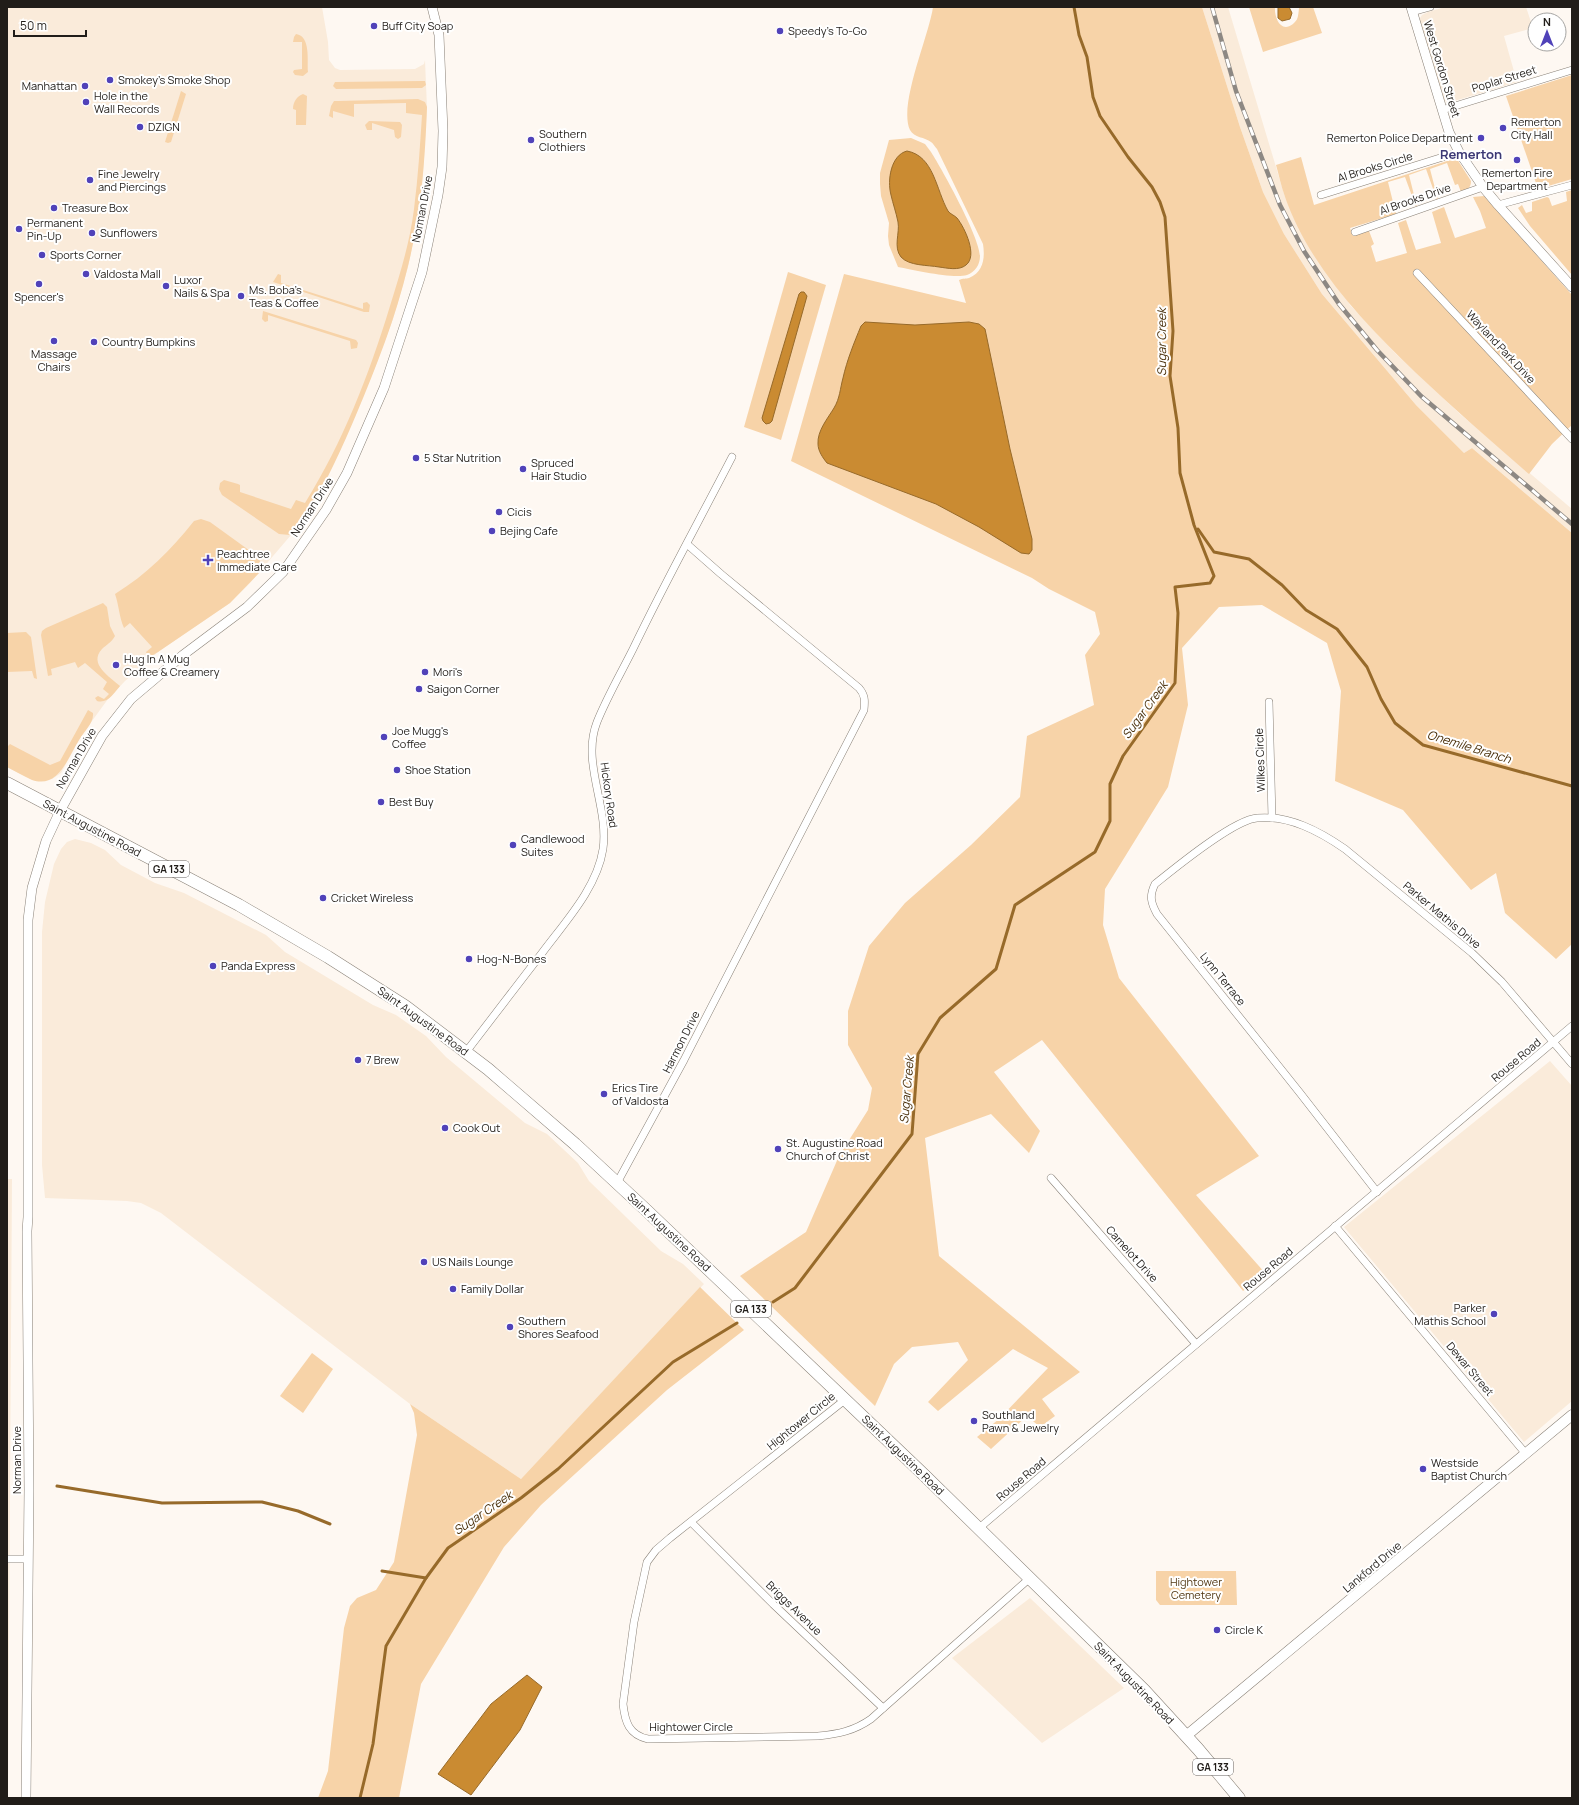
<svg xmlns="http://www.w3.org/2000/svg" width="1579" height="1805" viewBox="0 0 1579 1805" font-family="Manrope,sans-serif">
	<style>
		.built { fill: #faebda }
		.green { fill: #f7d3a8 }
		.water { fill: #ca8b32; stroke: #976a2a }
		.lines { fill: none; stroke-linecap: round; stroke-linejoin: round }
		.stream { stroke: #976a2a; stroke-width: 3 }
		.minor-casing { stroke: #898177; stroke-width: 8 }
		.tertiary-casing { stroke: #898177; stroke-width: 10 }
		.secondary-casing { stroke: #898177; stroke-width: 11 }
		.primary-casing { stroke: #898177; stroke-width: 13 }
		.minor { stroke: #fff; stroke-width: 7 }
		.tertiary { stroke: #fff; stroke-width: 9 }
		.secondary { stroke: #fff; stroke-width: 10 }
		.primary { stroke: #fff; stroke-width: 12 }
		.rail-casing { stroke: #8d8883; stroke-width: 4.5 }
		.rail { stroke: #fff; stroke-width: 3; stroke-dasharray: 9; stroke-linecap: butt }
		.poi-dot { fill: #5042b9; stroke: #fff; stroke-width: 1.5 }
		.labels { text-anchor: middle; stroke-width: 4; stroke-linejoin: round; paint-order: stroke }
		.shield { fill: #fff; stroke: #64615e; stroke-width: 1 }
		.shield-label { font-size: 10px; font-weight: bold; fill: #211d19 }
		.poi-label { font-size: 11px; fill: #211d19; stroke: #fff; text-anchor: start }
		.street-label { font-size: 11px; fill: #211d19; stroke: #fff }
		.park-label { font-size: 11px; fill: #513713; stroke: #fff }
		.water-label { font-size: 12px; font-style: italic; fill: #4b310c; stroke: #fff }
		.quarter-label { font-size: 13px; font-weight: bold; fill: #3c3975; stroke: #fff }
	</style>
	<rect width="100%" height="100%" fill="#fef8f2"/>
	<!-- built -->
	<g class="built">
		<path d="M7,7h315l6,35 1,18 6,8 5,2 75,-1 9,-5 1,-4 1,25 1,22 -4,69 -8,57 -7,34 -15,52 -19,51 -42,97 -35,61 -47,55 -20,20 -72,49 -33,29 -17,18 -16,22 -13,19 -18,33 -9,6 -9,2 -10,-1 -26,-13z"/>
		<path d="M1202,7h26l57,190 65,108 46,49 64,60 112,95v24l-100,-85 -8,5 -48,-48 -94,-111 -38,-60 -21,-42 -23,-65z"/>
		<path d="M1445,7h81l7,21 -29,8 13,46 -66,20 -7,-1 -25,-81 3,-5 6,-3z"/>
		<path d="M75,839l16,4 14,7 16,15 34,18 29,10 82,42 19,17 88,53 23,10 30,21 20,21 79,66 22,11 31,29 11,18 72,70 22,13 21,20 -183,195 -111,-75 -249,-191 -20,-10 -14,-2 -82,-3 -3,-33v-233l3,-30 9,-38 7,-15 6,-7z"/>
		<path d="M1550,1061l22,25v315l-48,41 -180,-215z"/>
		<path d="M7,1179h5l-4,619h-1z"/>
		<path d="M1030,1598l94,90 -82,55 -90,-85z"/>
	</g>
	<!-- green -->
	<g class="green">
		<path d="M933,7h269l38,120 23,65 21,42 38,60 94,111 48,48 8,-5 100,85v411l-16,15 -51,-46 -9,-40 -25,17 -68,-80 -68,-29 6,-90 -14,-48 -65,-38 -43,2 -37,41 6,57 -20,82 -63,102 -2,36 16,53 140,178 -63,39 70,79 -23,17 -201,-251 -48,32 46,59 -11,22 -38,-39 -66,24 14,118 141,116 -38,27 13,17 -15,11 -13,-11 -36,33 -14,-12 22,-18 49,-51 -35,-19 -75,62 -10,-9 40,-42 -10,-18 -46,5 -18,17 -19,42 -135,-130 66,-44 33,-76 29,-46 4,-22 -24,-43v-34l21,-65 36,-43 66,-58 49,-48 7,-61 67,-31 -9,-50 15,-21 -5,-22 -46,-23 -17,-11 -241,-117 53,-187 122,29 -7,-23c4,-2 7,-1 10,-2 15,-6 16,-21 14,-34l-46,-95c-2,-2 -4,-6 -6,-7 -6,-5 -17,-4 -21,-12 -12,-25 19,-94 23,-123z"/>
		<path d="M1249,7h26c-1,9 5,27 18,17 1,-1 4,-4 4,-5 1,-1 2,-9 2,-12h14l9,26 -59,19z"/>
		<path d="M296,34c15,2 11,27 12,38l-5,4 -8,-1 -2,-3 1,-2 8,-1v-27h-9l1,-5z"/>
		<path d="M1572,75v104l-34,10 -32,-93z"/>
		<path d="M422,81h3l1,4 -4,3 -86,1 -3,-3 2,-4z"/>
		<path d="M181,91l5,3 -15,48 -3,1 -3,-1z"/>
		<path d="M303,94l4,2 -1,29h-10v-15l-3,-1c0,-7 4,-13 10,-15z"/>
		<path d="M418,99l7,3 2,5c-2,54 -6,107 -19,159 -12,51 -32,101 -52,149 -17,40 -36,82 -62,118l-4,2 -11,-1 -57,-39 -3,-6 1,-6 4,-3 14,4 2,1v7l51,17 5,-9 9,3c38,-61 64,-128 85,-197 10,-32 20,-64 24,-97 4,-31 6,-63 8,-94l-16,-2v-10l-52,1v13l-21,-6v7l-4,-2 2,-10 3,-5h4z"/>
		<path d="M369,121l31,1 2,3 -1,12 -3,2 -3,-2 -1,-7 -22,-7v7h-5l-2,-5z"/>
		<path d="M911,138l14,6 6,8c12,19 48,84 49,104 0,9 -5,16 -13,19 -14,4 -53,-5 -69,-8l-9,-22 -1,-9 1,-13 -8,-27 -1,-12v-11l9,-33z"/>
		<path d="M1301,157l13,48 139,-46h4l14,22c0,7 -4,9 -10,11l-3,-8 -3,1 -8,-22 -17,6 8,31h-1l-11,-31 -17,6 8,32h-1l-11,-30 -17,5 8,32 -46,14 3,8 16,-5 5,13 -3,2 5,16 31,-9 -9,-30 8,-3 10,30 25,-7 -9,-31 12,-5 11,31 31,-10 -6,-17 -7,-14 11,-1 88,99v130l-20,19 -23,30c-38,-33 -76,-66 -113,-101 -53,-51 -106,-106 -131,-176 -4,-11 -6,-22 -9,-32z"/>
		<path d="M1572,190v85l-42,-49 -12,-18 4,-3 4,8 6,-2v-9l15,-5 2,1 3,8 15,-5 -1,-9z"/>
		<path d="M788,272l38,13 -45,155 -37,-13z"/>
		<path d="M278,274l3,1v8l82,26v-6l4,-1 3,3 -1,7h-5l-91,-30z"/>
		<path d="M263,311l93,29 2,3 -1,5 -6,1 -1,-8 -82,-26v6l-3,1 -3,-3z"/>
		<path d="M201,519l9,3 47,34 4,7 1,7 -32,33 -72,49 -5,3h-6l-1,-3 6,-5 -22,-24 -6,5c-5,-11 -5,-23 -9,-34 32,-20 55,-43 79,-73z"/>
		<path d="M103,603l4,4 3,19 5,10c-3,6 -9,9 -13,13 -14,15 8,28 18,37 -6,7 -12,18 -23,15l-2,-3 3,-2 6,3 5,-5 -6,-5 4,-7 -22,-19 -7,5 -3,-6 -24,7 1,6 -4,1 -7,-41 1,-4 4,-3z"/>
		<path d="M26,632l5,5 6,42 -3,-1 -2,-7 -25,1v-39z"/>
		<path d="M88,710l5,3c1,10 -9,18 -14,27 -11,17 -20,49 -47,40 -9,-4 -17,-9 -25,-13v-20l3,-3 40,21 10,-4z"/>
		<path d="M700,1287l44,43 -77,60 -126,115 -37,42 -83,137 -22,114h-81l10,-27 16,-143 6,-22 7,-8 19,-8 18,-28 23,-127 -3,-22 -4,-9 111,75z"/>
		<path d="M312,1353l21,16 -30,44 -23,-17z"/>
		<path d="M1156,1571h80l1,34h-77l-4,-5z"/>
	</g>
	<!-- water -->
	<g class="water">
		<path d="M1278,7h11l3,6 -2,6 -8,2 -4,-3z"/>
		<path d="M907,151c27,5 29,39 41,60 2,3 6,4 9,7 8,10 21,38 9,47 -7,6 -19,3 -27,2 -11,-2 -30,-1 -38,-10 -8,-10 -1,-24 -3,-35 -2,-10 -5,-18 -7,-27 -4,-15 0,-40 16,-44z"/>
		<path d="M801,292h3l3,4 -35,125 -2,2 -4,1 -3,-3 -1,-3 37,-124z"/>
		<path d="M865,322l50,3 54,-3 10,2 6,5 25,120 22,90v11l-3,4 -8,-1 -42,-26 -43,-23 -109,-41c-4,-5 -9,-12 -9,-19 -1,-13 10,-26 16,-36 6,-10 6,-19 9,-30 4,-18 11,-35 18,-52z"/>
		<path d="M527,1675l15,12 -22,43 -49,65 -33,-21 53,-70z"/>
	</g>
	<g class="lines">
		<!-- stream -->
		<g class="stream">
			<path d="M1198,529l16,23 35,7 33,26 24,25 31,19 30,38 14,32 14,24 28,22 149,41"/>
			<path d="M773,1302l22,-14 117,-154 6,-80 22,-36 56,-49 19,-64 80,-53 15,-31v-37l13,-28 52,-73 3,-70 -3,-26 35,-4 4,-7 -20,-51 -14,-52 -2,-45 -8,-52 3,-45 -8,-114 -5,-15 -8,-15 -24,-30 -28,-41 -7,-19 -6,-40 -8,-22 -5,-28"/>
			<path d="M57,1486l105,17 100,-1 36,9 32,13"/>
			<path d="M382,1571l44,7"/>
			<path d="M360,1798l13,-54 13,-98 40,-68 22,-30 73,-50 37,-29 115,-107 64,-39"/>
		</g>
		<!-- minor casing -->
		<g class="minor-casing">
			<g id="minor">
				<path d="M1412,12l18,-5"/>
				<path d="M1442,110l130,-40"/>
				<path d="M1321,195l138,-43"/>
				<path d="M1498,205l74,-20"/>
				<path d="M1355,232l128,-45"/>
				<path d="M1417,273l155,166"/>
				<path d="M1269,702l3,116"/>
				<path d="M466,1052c25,-33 51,-66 76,-99 23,-31 55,-65 61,-104 6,-43 -22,-86 -6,-127 10,-25 24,-49 36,-73 31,-65 66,-128 99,-192"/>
				<path d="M1051,1178l145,166"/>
				<path d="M617,1183l67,-123 180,-350c1,-10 1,-15 -5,-22l-138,-114 -33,-29"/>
				<path d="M1377,1192l-77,-99 -143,-179c-6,-11 -8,-18 -2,-30 20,-16 78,-64 102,-66 32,-3 62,13 88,31l127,104 30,29 70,82"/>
				<path d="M1335,1226l191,228"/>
				<path d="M846,1399l-176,139 -14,12 -9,12 -13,60 -11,82c2,18 6,31 25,35l170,-3c20,-2 36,-5 53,-17l159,-141"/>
				<path d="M691,1522l82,82 110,104"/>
				<path d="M978,1529l594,-503"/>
				<path d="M7,1559h21"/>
			</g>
		</g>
		<!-- tertiary casing -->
		<g class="tertiary-casing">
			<g id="tertiary">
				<path d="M1411,7l38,125 10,20 24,35 15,18 74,82"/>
				<path d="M26,1798l3,-309 -2,-258 1,-14v-297l4,-32 14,-47 14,-30 42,-75 29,-37 52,-44 64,-48 36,-35 43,-62 21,-37 37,-85 38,-116 16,-77 4,-28 1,-36 -4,-96 -7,-28"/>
			</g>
		</g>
		<!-- secondary casing -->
		<g class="secondary-casing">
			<path id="secondary" d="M1186,1736l386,-321"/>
		</g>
		<!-- primary casing -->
		<g class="primary-casing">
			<path id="primary" d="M7,783l232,122 89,52 77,49 83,63 87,75 70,65 276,263 223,218 54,59 41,49"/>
		</g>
		<!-- minor -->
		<use href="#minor" class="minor"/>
		<!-- tertiary -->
		<use href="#tertiary" class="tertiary"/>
		<!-- secondary -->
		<use href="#secondary" class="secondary"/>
		<!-- primary -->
		<use href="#primary" class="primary"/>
		<!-- rail casing -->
		<g class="rail-casing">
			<path id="rail" d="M1212,7l24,84 44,114 24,46 35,53 38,46 44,46 151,128"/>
		</g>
		<!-- rail -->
		<use href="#rail" class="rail"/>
	</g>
	<!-- markers -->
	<g class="poi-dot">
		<circle cx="374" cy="26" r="4"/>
		<circle cx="780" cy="31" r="4"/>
		<circle cx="110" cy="80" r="4"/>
		<circle cx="85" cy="86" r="4"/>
		<circle cx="86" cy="102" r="4"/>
		<circle cx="140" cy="127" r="4"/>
		<circle cx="1503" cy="128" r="4"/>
		<circle cx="1481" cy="138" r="4"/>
		<circle cx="531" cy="140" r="4"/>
		<circle cx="1517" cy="160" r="4"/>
		<circle cx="90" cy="180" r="4"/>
		<circle cx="54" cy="208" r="4"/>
		<circle cx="19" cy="229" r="4"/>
		<circle cx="92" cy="233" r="4"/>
		<circle cx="42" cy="255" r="4"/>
		<circle cx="86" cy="274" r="4"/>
		<circle cx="39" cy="284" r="4"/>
		<circle cx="166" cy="286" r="4"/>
		<circle cx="241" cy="296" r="4"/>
		<circle cx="54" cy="341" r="4"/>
		<circle cx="94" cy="342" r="4"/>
		<circle cx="416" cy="458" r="4"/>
		<circle cx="523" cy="469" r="4"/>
		<circle cx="499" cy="512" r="4"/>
		<circle cx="492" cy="531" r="4"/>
		<path d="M206 554h4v4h4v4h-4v4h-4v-4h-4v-4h4z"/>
		<circle cx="116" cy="665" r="4"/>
		<circle cx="425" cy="672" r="4"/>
		<circle cx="419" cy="689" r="4"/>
		<circle cx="384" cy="737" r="4"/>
		<circle cx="397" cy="770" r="4"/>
		<circle cx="381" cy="802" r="4"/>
		<circle cx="513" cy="845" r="4"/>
		<circle cx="323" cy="898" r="4"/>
		<circle cx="469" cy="959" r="4"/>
		<circle cx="213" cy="966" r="4"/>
		<circle cx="358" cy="1060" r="4"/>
		<circle cx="604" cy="1094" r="4"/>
		<circle cx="445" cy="1128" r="4"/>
		<circle cx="778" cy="1149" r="4"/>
		<circle cx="424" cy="1262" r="4"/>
		<circle cx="453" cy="1289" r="4"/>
		<circle cx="1494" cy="1314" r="4"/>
		<circle cx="510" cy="1327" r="4"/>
		<circle cx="974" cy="1421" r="4"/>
		<circle cx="1423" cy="1469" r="4"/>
		<circle cx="1217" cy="1630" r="4"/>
	</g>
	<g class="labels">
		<!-- shield labels -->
		<g class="shield">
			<rect x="149" y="861" width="40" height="16" rx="3"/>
			<rect x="731" y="1301" width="40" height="16" rx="3"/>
			<rect x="1193" y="1759" width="40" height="16" rx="3"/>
		</g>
		<g class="shield-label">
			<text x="169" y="873">GA 133</text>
			<text x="751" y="1313">GA 133</text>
			<text x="1213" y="1771">GA 133</text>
		</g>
		<!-- poi labels -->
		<g class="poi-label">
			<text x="382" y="30">Buff City Soap</text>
			<text x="788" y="35">Speedy's To-Go</text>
			<text x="118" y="84">Smokey’s Smoke Shop</text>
			<text x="77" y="90" text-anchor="end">Manhattan</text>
			<text x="94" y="100">Hole in the<tspan x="94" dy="13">Wall Records</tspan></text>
			<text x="1511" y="126">Remerton<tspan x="1511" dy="13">City Hall</tspan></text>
			<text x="148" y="131">DZIGN</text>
			<text x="539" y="138">Southern<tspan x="539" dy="13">Clothiers</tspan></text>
			<text x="1473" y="142" text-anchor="end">Remerton Police Department</text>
			<text x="1517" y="177" text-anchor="middle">Remerton Fire<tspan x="1517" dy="13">Department</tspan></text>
			<text x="98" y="178">Fine Jewelry<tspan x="98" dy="13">and Piercings</tspan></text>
			<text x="62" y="212">Treasure Box</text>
			<text x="27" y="227">Permanent<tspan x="27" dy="13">Pin-Up</tspan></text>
			<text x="100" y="237">Sunflowers</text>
			<text x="50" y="259">Sports Corner</text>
			<text x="94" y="278">Valdosta Mall</text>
			<text x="174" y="284">Luxor<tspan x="174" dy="13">Nails &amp; Spa</tspan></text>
			<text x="249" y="294">Ms. Boba’s<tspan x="249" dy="13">Teas &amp; Coffee</tspan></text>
			<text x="39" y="301" text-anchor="middle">Spencer's</text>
			<text x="102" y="346">Country Bumpkins</text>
			<text x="54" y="358" text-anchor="middle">Massage<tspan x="54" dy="13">Chairs</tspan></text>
			<text x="424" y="462">5 Star Nutrition</text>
			<text x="531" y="467">Spruced<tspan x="531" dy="13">Hair Studio</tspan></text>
			<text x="507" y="516">Cicis</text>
			<text x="500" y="535">Bejing Cafe</text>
			<text x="217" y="558">Peachtree<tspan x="217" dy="13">Immediate Care</tspan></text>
			<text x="124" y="663">Hug In A Mug<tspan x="124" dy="13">Coffee &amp; Creamery</tspan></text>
			<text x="433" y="676">Mori's</text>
			<text x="427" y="693">Saigon Corner</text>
			<text x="392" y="735">Joe Mugg's<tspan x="392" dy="13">Coffee</tspan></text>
			<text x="405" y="774">Shoe Station</text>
			<text x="389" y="806">Best Buy</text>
			<text x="521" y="843">Candlewood<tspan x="521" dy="13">Suites</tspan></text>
			<text x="331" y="902">Cricket Wireless</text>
			<text x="477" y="963">Hog-N-Bones</text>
			<text x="221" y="970">Panda Express</text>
			<text x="366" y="1064">7 Brew</text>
			<text x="612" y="1092">Erics Tire<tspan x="612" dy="13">of Valdosta</tspan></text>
			<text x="453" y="1132">Cook Out</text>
			<text x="786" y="1147">St. Augustine Road<tspan x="786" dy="13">Church of Christ</tspan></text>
			<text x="432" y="1266">US Nails Lounge</text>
			<text x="461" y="1293">Family Dollar</text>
			<text x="1486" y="1312" text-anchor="end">Parker<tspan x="1486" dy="13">Mathis School</tspan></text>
			<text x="518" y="1325">Southern<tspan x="518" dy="13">Shores Seafood</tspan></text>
			<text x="982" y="1419">Southland<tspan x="982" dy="13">Pawn &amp; Jewelry</tspan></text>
			<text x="1431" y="1467">Westside<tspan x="1431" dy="13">Baptist Church</tspan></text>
			<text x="1225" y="1634">Circle K</text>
		</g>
		<!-- street labels -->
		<g class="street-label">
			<text transform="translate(1442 69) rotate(73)" y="4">West Gordon Street</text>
			<text transform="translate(1504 79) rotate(-17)" y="4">Poplar Street</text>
			<text transform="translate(1375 167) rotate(-17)" y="4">Al Brooks Circle</text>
			<text transform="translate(1415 199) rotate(-19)" y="4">Al Brooks Drive</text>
			<text transform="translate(422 209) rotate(-79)" y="4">Norman Drive</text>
			<text transform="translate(1501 347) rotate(47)" y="4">Wayland Park Drive</text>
			<text transform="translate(312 507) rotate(-57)" y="4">Norman Drive</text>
			<text transform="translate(76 758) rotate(-60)" y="4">Norman Drive</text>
			<text transform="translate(1260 760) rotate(-92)" y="4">Wilkes Circle</text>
			<text transform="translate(609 795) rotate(82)" y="4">Hickory Road</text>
			<text transform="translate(92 828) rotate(28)" y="4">Saint Augustine Road</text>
			<text transform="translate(1442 915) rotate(40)" y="4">Parker Mathis Drive</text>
			<text transform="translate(1223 979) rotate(51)" y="4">Lynn Terrace</text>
			<text transform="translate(423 1021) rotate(36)" y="4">Saint Augustine Road</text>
			<text transform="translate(681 1042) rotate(-63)" y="4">Harmon Drive</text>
			<text transform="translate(1516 1060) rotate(-40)" y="4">Rouse Road</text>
			<text transform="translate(669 1232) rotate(43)" y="4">Saint Augustine Road</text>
			<text transform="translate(1132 1254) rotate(48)" y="4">Camelot Drive</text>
			<text transform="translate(1268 1269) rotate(-40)" y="4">Rouse Road</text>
			<text transform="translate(1470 1369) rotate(50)" y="4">Dewar Street</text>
			<text transform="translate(801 1421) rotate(-39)" y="4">Hightower Circle</text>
			<text transform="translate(903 1455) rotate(44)" y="4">Saint Augustine Road</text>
			<text transform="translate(17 1460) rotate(-90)" y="4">Norman Drive</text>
			<text transform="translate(1021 1479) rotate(-40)" y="4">Rouse Road</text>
			<text transform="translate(1372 1567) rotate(-40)" y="4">Lankford Drive</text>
			<text transform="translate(794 1608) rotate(44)" y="4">Briggs Avenue</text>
			<text transform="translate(1134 1683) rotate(46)" y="4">Saint Augustine Road</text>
			<text x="691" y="1731">Hightower Circle</text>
		</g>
		<!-- park labels -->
		<g class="park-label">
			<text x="1196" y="1586">Hightower<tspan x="1196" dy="13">Cemetery</tspan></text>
		</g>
		<!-- water labels -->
		<g class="water-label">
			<text transform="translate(1162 342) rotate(-90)" y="4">Sugar Creek</text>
			<text transform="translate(1145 710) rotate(-54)" y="4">Sugar Creek</text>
			<text transform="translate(1469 747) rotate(17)" y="4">Onemile Branch</text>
			<text transform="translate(907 1090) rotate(-85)" y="4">Sugar Creek</text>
			<text transform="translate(483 1513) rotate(-34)" y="4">Sugar Creek</text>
		</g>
		<!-- quarter labels -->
		<g class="quarter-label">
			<text x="1471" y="159">Remerton</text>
		</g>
	</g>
	<!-- border -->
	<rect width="1579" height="1805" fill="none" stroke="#211d19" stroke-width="16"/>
	<!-- north arrow -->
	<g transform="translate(1547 32)"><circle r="19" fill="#ffffff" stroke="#a6a5a3"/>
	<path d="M0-3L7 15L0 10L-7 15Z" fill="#5042b9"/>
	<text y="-6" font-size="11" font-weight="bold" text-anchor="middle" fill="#211d19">N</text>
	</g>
	<!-- scale -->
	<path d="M14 30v6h72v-6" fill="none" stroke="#211d19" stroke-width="2"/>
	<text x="20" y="30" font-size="12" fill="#211d19" stroke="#ffffff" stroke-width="3" paint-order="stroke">50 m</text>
</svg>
